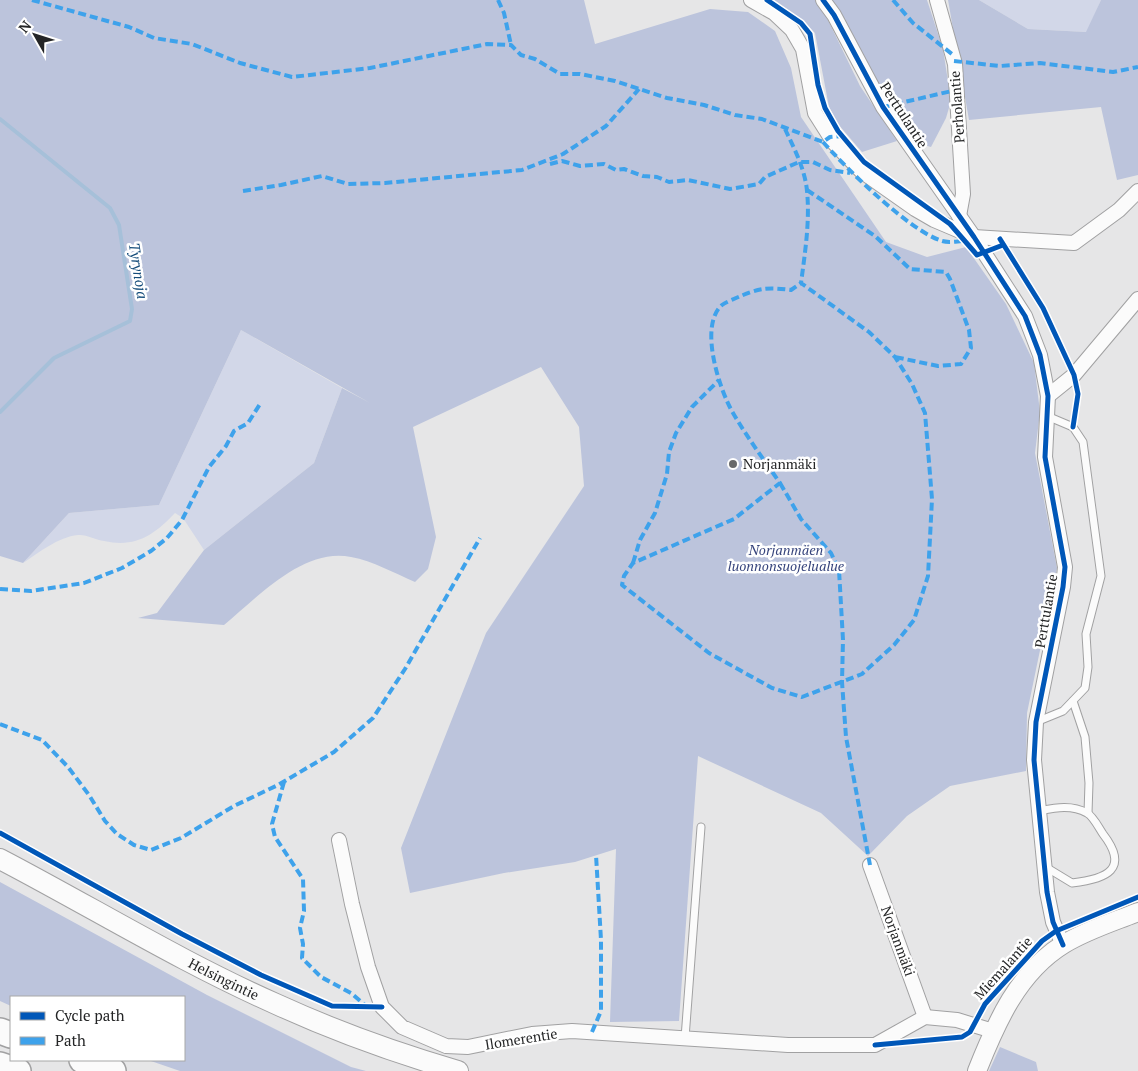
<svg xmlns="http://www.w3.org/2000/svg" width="1138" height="1071" viewBox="0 0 1138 1071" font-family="'PT Serif',serif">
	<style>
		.green { fill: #d2d7e8 }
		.forest { fill: #bcc4dc }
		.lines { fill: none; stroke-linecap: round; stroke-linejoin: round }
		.stream { stroke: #a6c0d9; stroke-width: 4 }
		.service-casing { stroke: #a1a1a2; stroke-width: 9 }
		.minor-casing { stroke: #a1a1a2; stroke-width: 16 }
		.tertiary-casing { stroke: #a1a1a2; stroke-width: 20 }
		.secondary-casing { stroke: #a1a1a2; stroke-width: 22 }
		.motorway-casing { stroke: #a1a1a2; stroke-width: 28 }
		.service { stroke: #fbfbfb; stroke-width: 7 }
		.minor { stroke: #fbfbfb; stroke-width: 14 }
		.tertiary { stroke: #fbfbfb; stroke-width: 18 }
		.secondary { stroke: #fbfbfb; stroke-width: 20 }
		.motorway { stroke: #fbfbfb; stroke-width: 25 }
		.quiet { stroke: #3ea2eb; stroke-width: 4; stroke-dasharray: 8 4; stroke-linecap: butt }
		.cycleway-casing { stroke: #fff; stroke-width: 8 }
		.cycleway { stroke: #0057b8; stroke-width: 5 }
		.poi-dot { fill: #68696a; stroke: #fff; stroke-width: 2 }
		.labels { text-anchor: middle; stroke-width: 5; stroke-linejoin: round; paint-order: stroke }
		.street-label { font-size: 14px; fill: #242526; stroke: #fff }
		.poi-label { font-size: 14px; fill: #242526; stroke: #fff; text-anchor: start }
		.park-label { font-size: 14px; font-style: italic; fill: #36447c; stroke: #fff }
		.water-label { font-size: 15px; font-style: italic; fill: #154c7a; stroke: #fff }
	</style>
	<rect width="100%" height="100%" fill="#e6e6e7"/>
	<!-- green -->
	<g class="green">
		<path d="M979,0h122l-14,32 -59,-3z"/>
		<path d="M241,330l101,58 -28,75 -110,87 -21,-32 -8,-5c-21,22 -39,35 -71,28 -8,-1 -18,-7 -26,-6 -20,2 -38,17 -55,28l46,-50 90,-8z"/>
	</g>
	<!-- forest -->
	<g class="forest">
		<path d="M0,0h584l11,44 115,-35 38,3 27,19 16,37 10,49 85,125 41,15 39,-10 40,57 28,59 6,49 -5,41 22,115 -30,145 -1,58 -76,15 -43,30 -39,40 -47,-43 -123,-57 -19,265 -69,1 6,-173 -41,13 -71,11 -94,20 -9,-45 85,-215 98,-147 -5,-59 -38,-60 -128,60 23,110 -8,32 -13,13c-21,-9 -42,-21 -64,-25 -48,-10 -94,41 -127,68l-86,-7 19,-5 47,-63 110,-87 28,-75 28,15 -129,-73 -82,175 -90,8 -46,50 -23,-7z"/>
		<path d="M774,0h41l11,16 34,70 37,55 -35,11 -24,-28 -9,-17 -14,-74 -11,-11z"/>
		<path d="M832,0h95l16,49 8,52 -5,17 -15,29 -14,-4 -32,-46z"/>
		<path d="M948,0h31l49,29 58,3 15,-32h37v175l-21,5 -16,-73 -132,13z"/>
		<path d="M0,882l207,113 144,72 15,4h-186l-32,-11h36v-63h-173v9l-11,-5z"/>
		<path d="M1000,1047l36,15 2,9h-49z"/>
	</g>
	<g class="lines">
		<!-- stream -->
		<path class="stream" d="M0,119l110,89 9,17 13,84 -2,12 -76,37 -54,54"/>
		<!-- service casing -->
		<g class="service-casing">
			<g id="service">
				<path d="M1073,701l12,36 4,46 -1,30"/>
				<path d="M1036,722l27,-11 22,-23 3,-21 -2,-33 15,-58 -18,-134 -10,-15 -26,-11"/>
				<path d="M1038,811c16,-3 33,-7 49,2 6,3 12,15 16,21 27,35 4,45 -31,49l-28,-17"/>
				<path d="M685,1038l16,-211"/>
			</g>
		</g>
		<!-- minor casing -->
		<g class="minor-casing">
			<g id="minor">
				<path d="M751,0l23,13 18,17 11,19 12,64 19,30 27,28 54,38 19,11 40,17 100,6 45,-33 19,-19"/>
				<path d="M823,0l11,15 49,92 91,130 51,79 15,39 8,41 -3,61 20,110 -2,20 -27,135 -2,38 13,132 6,30 10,23"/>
				<path d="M937,0l18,64 8,130 -4,22"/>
				<path d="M1048,396l26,-21 64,-76"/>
				<path d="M339,840l13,64 16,63 14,40 20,20 44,19 22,1 64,-13 40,-3 216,14h87l50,-28 32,3 36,11"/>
				<path d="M870,865l55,152"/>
			</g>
		</g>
		<!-- tertiary casing -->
		<g class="tertiary-casing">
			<path id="tertiary" d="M977,1071c19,-48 41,-99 87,-127 23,-14 49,-22 74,-32"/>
		</g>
		<!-- secondary casing -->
		<g class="secondary-casing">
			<g id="secondary">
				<path id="s1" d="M0,859c92,48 181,103 276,145 59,27 120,49 182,67"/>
			</g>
		</g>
		<!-- motorway casing -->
		<g class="motorway-casing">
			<g id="motorway">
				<path d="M0,1031l11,4"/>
				<path d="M82,1060l31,11"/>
				<path d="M0,1065l18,6"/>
			</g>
		</g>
		<!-- service -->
		<use href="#service" class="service"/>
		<!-- minor -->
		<use href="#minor" class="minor"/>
		<!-- tertiary -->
		<use href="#tertiary" class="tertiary"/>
		<!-- secondary -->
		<use href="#secondary" class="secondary"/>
		<!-- motorway -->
		<use href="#motorway" class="motorway"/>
		<!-- quiet -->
		<g class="quiet">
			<path d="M32,0l97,27 25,11 38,6 48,19 52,14 78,-9 117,-24 24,1 10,10 14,4 25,15h20l35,7 52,17 37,7 31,10 27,4 61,23 7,-5 12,-1"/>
			<path d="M498,0l6,13 7,32"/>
			<path d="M893,0l20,23 39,31"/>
			<path d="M954,61l46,5 40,-3 73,9 25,-5"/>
			<path d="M883,107l73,-17"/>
			<path d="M785,129c9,19 20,40 22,62 3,30 -2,62 -6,92l68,49 26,25 17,27 13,29 7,86 -4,77 -14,44 -20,25 -32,29 -60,23 -30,-9 -63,-35 -87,-68 2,-9 9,-13 101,-44 46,-36c-16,-23 -33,-46 -47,-70 -13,-22 -35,-87 -11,-108 4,-3 10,-5 14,-7 23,-10 30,-11 55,-8l10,-7"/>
			<path d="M823,142c24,27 85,88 119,99 7,2 16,0 23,0"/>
			<path d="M550,164l12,-3 18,5 24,-2 12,6 8,-1 19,7 14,1 12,5 19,-2 42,9 29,-5 6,-7 34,-15h14l17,8 20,3"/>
			<path d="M807,190l68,46 35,33 36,3 4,7 19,51 2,18 -10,16 -23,2 -43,-9"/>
			<path d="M243,191l38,-6 41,-9 26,8 37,-1 137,-13 41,-16 43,-28 33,-37"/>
			<path d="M780,483l21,36 30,34 8,17 4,70 -1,42 4,55 24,128"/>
			<path d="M633,563l7,-23 15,-27 12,-39 2,-22 7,-19 16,-26 27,-27"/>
			<path d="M0,589l31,2 53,-8 38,-15 29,-17 16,-13 15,-18 27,-53 17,-21 8,-15 14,-8 12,-19"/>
			<path d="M0,724l42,16 26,27 21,28 16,26 12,13 17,11 17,5 30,-12 53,-32 44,-21 56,-33 39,-34 32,-49 75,-131"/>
			<path d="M284,782l-12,42 3,13 28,42 1,32 -4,17 3,16 -1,14 19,19 30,16 14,12"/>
			<path d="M592,1032l9,-21v-71l-5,-85"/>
		</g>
		<!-- cycleway casing -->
		<g class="cycleway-casing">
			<g id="cycleway">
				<path d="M767,0l34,23 9,11 8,51 7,23 13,23 26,31 86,62 27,31 26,-10"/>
				<path d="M823,0l11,15 49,92 91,130 51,79 15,39 8,41 -3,61 20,110 -2,20 -27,135 -2,38 13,132 6,30 10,23"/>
				<path d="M1000,239l43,69 31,67 4,19 -5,33"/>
				<path d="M0,833l182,101 79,41 71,31 50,1"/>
				<path d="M875,1045l87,-8 8,-5 15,-28 57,-63 14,-10 82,-34"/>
			</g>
		</g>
		<!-- cycleway -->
		<use href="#cycleway" class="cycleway"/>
	</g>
	<!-- markers -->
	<circle class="poi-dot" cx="733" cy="464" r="5"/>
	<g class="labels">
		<!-- street labels -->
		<g class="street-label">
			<text transform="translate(957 107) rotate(-94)" y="5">Perholantie</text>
			<text transform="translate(904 115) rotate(57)" y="5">Perttulantie</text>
			<text transform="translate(1046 611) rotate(-80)" y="5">Perttulantie</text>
			<text transform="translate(898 941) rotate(70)" y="5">Norjanmäki</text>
			<text transform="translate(1003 968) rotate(-48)" y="5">Miemalantie</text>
			<text dy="5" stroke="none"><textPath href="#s1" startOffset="254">Helsingintie</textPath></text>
			<text transform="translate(521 1039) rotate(-9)" y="5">Ilomerentie</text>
		</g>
		<!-- poi labels -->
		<g class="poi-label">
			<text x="743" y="469">Norjanmäki</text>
		</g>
		<!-- park labels -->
		<g class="park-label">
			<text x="786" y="555">Norjanmäen<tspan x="786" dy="16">luonnonsuojelualue</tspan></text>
		</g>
		<!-- water labels -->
		<g class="water-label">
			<text transform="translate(138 271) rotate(81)" y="5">Tyrynoja</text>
		</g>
	</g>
	<!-- legend -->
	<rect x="10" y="996" width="175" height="65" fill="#ffffff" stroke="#a7a8a8"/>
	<rect x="20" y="1012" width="25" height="8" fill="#0057b8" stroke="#a7a8a8"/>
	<text x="55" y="1021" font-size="15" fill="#242526">Cycle path</text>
	<rect x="20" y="1037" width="25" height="8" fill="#3ea2eb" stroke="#a7a8a8"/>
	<text x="55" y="1046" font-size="15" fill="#242526">Path</text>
	<!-- north arrow -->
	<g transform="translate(35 35) rotate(309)" stroke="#ffffff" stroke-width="4" paint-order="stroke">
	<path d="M0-4L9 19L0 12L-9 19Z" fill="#242526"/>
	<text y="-8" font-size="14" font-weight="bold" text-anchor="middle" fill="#242526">N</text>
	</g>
</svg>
